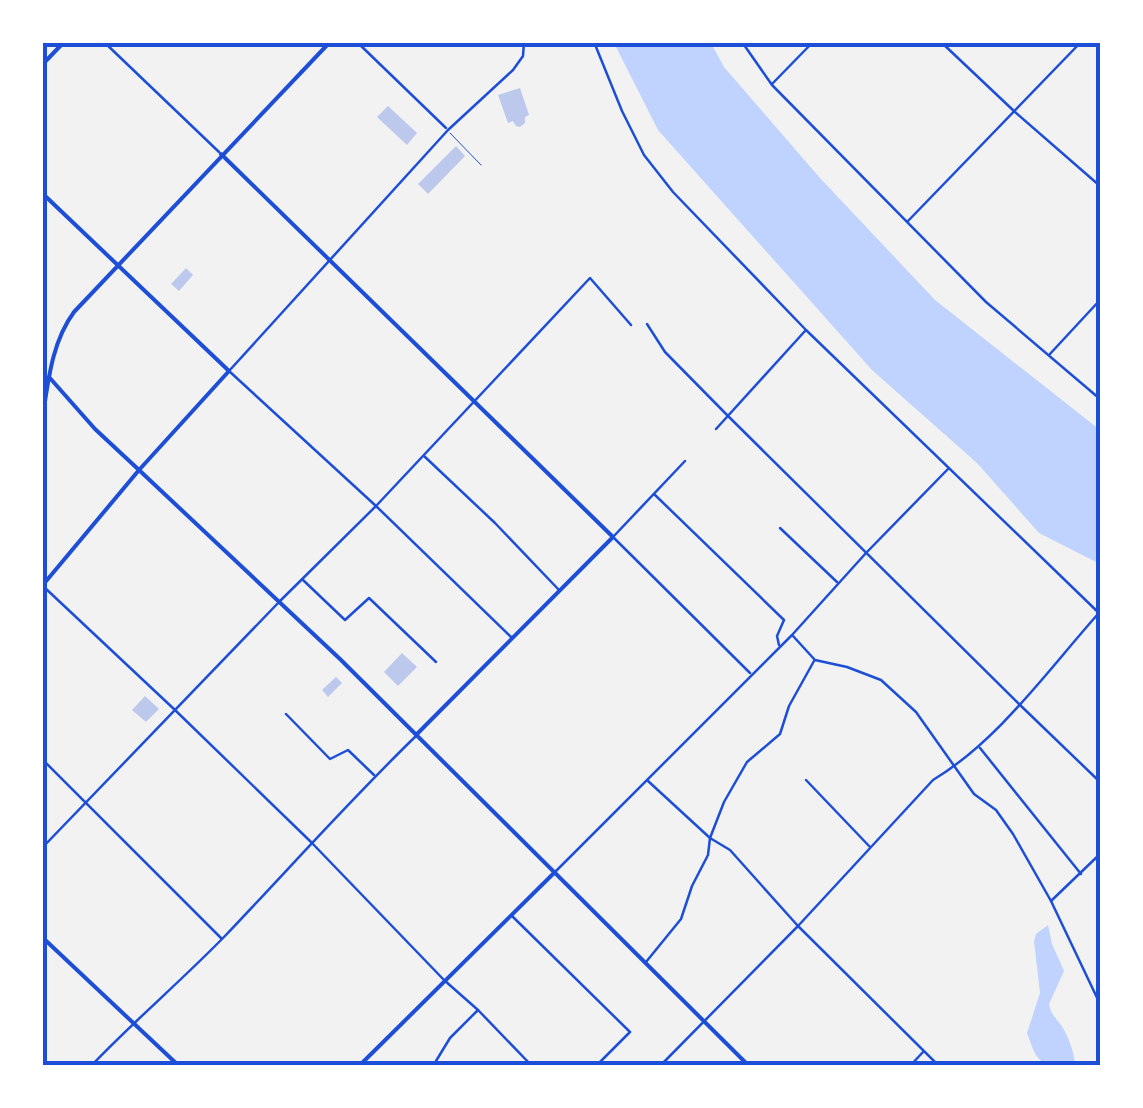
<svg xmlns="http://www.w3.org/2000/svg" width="1143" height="1108" viewBox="0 0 1143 1108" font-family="'PT Sans Narrow',sans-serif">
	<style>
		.water { fill: #bfd3fe }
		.building { fill: #bdc9ec }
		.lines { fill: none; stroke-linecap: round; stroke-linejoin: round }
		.service { stroke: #1d4ed8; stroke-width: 1 }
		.minor { stroke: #1d4ed8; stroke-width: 2.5 }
		.tertiary { stroke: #1d4ed8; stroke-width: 4 }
		.secondary { stroke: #1d4ed8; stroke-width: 4 }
		.neatline { fill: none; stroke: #1d4ed8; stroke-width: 4 }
	</style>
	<rect width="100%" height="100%" fill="#f2f2f2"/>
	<!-- water -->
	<g class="water">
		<path d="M614,43h97l13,24 96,111 115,122 165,130v134l-61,-31 -62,-70 -105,-93 -214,-240z"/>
		<path d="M1048,925l4,19 12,27 -15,33c2,10 6,13 12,21 8,12 13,27 14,40 -34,1 -36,2 -48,-32l13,-40 -6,-52 2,-7z"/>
	</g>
	<!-- building -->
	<g class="building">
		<path d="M520,88l9,27 -4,2v6l-5,4 -4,-1 -3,-5 -5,2 -10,-28z"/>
		<path d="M388,106l29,27 -10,12 -30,-28z"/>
		<path d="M456,146l9,10 -37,38 -10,-10z"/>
		<path d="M186,268l7,7 -14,16 -8,-7z"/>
		<path d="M402,653l15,14 -19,19 -14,-14z"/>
		<path d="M336,677l6,6 -14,14 -6,-7z"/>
		<path d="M145,696l14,13 -13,13 -14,-12z"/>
	</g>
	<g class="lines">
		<!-- service -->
		<path class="service" d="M450,133l31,32"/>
		<!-- minor -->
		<g class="minor">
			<path d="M104,42l115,110"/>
			<path d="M357,42l89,86"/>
			<path d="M594,42l28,69 22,44 29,37 133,138 294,284"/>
			<path d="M742,42l30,43 214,217 114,97"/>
			<path d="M941,42l74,70 85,74"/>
			<path d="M772,84l41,-42"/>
			<path d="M908,221l173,-179"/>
			<path d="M647,324l18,28 63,64 291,288 81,78"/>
			<path d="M1049,355l51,-55"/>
			<path d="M716,429l89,-98"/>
			<path d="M424,456l71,67 64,67"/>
			<path d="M685,461l-72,76 137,136"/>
			<path d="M654,494l130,126 -7,16 2,9"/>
			<path d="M780,528l57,54"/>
			<path d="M303,580l42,40 24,-22 67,64"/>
			<path d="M44,587l131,123 136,132 133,138 34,30 54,56"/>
			<path d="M793,636l22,24 32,7 34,13 35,32 58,82 22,16 17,24 38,67 49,103"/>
			<path d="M511,637l-135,-131 -147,-135 219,-241 65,-60 10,-14 1,-14"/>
			<path d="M286,714l44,45 18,-9 26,25"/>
			<path d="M980,748l101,126"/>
			<path d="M42,759l179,179"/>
			<path d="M806,780l64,67"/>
			<path d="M648,781l62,57 20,12 68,76 141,140"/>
			<path d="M42,848l238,-247 96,-95 214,-228 41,47"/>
			<path d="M556,871l236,-236 74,-82 82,-84"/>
			<path d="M1051,901l49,-47"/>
			<path d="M512,916l118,116 -34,34"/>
			<path d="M646,962l35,-43 11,-33 16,-31 2,-17 14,-36 23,-40 33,-28 9,-28 25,-45"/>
			<path d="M91,1066c43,-45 90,-85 133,-129 64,-67 125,-136 192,-201"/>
			<path d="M440,1066l-4,-5 14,-23 28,-28"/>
			<path d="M660,1066l138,-140 135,-146c65,-39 115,-110 165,-166"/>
			<path d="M910,1066l13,-14"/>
		</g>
		<!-- tertiary -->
		<g class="tertiary">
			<path d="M221,154l392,383 -196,197"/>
			<path d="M49,377l46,52 44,41"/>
			<path d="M42,421c6,-37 9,-78 32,-109l256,-270"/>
			<path d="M42,937l137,129"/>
			<path d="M359,1066l196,-194"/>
		</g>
		<!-- secondary -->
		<g class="secondary">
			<path d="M42,65l22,-23"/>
			<path d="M42,193l187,178 -90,99 -97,116"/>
			<path d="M139,470l201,189 409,407"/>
		</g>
	</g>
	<!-- border -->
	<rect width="1143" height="1108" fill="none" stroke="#ffffff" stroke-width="90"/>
	<rect x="45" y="45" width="1053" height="1018" class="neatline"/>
</svg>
